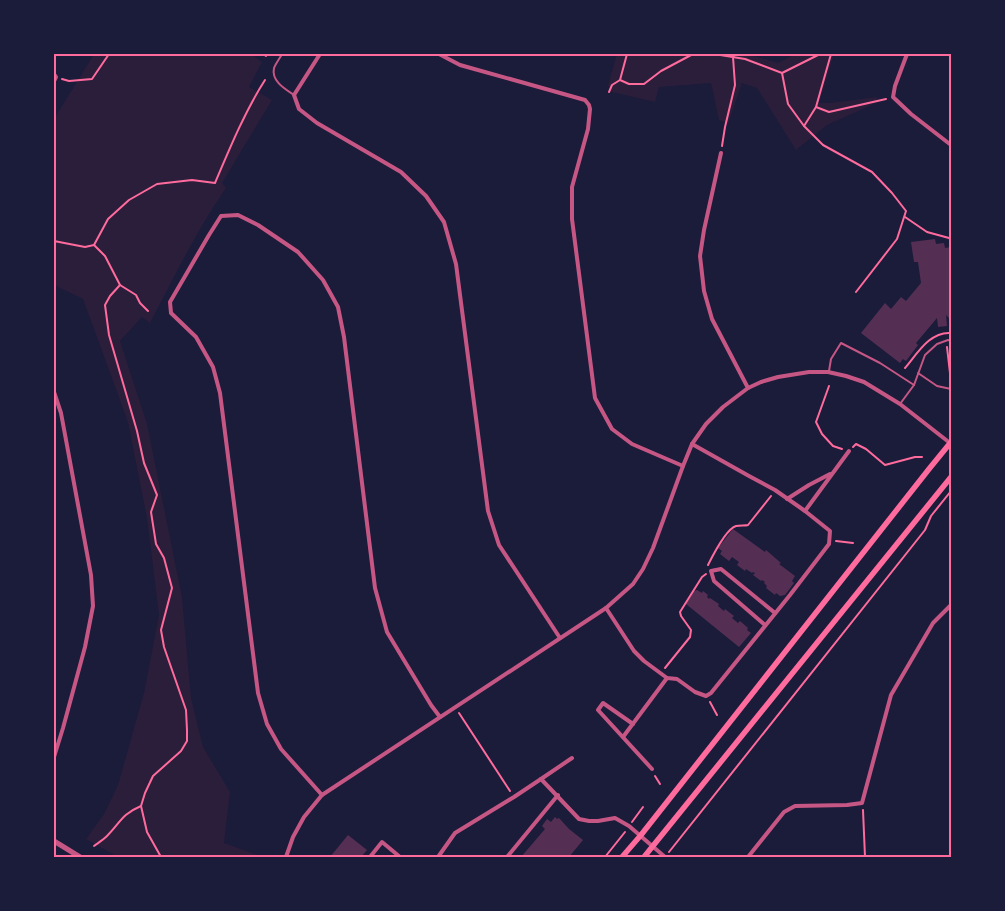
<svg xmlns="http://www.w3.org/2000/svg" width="1005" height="911" viewBox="0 0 1005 911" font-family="'Archivo Narrow',sans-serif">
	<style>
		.green { fill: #2a1e3b }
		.building { fill: #542f53 }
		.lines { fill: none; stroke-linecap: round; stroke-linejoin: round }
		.path { stroke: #ff6b9d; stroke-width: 2 }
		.service { stroke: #c65784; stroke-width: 2 }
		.minor { stroke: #c65784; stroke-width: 4 }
		.tertiary { stroke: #c65784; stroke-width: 5 }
		.secondary { stroke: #ff6b9d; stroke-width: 5.5 }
		.neatline { fill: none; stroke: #ff6b9d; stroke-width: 2 }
	</style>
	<rect width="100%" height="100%" fill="#1b1b3a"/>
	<!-- green -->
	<g class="green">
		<path d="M94,54h157l11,8 -13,25 23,13 -50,83 4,5c-29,42 -52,89 -76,135l-8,-6 -22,24 27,83 35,173 9,101 12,49 27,45 -6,51 39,14h-145l-32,-18 18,-25 14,-29 26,-92 15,-78 -12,-97 -19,-96 -45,-123 -29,-14v-166z"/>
		<path d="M617,54h130l31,9 17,-9h39l-15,49h11l47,-6 1,5 -51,23 -31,25 -39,-62 -15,-5 -14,41 -9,-4 -8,-37 -52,4 -4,15 -43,-10 -4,-7z"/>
	</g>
	<!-- building -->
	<g class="building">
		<path d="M935,239l1,5 8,-1 1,5 6,-1v73l-5,-5 1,11 -9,1 -1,-9 -21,25 2,2 -12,16 -3,-2 -3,4 -39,-30 24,-30 6,6 10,-12 5,4 15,-18 -3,-21h-4l-3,-20z"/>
		<path d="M733,529l32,23 1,-2 15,13 -2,1 16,12 -3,5 2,2 -9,12 -5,1 -4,-3 -1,2 -9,-7 1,-2 -3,-3 1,-1 -3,-2 -1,1 -8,-6 2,-2 -2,-1 -1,1 -6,-4 -1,2 -8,-6 2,-3 -7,-5 -3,4 -9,-7 2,-3 -4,-3z"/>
		<path d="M697,590l5,3 1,-2 5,4 -1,2 2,2 1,-1 9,6 -1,2 6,5 1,-2 9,7 -2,2 6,5 2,-2 8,7 -1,2 4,3 -12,14 -53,-43 8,-13z"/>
		<path d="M555,817l2,2 2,-1 10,11 14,11 -14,17h-48l24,-28 -3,-3 5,-7 4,3z"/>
		<path d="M348,835l19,15 -6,7h-31z"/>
	</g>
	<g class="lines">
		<!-- path -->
		<g class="path">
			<path d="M263,54l3,2"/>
			<path d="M627,54l-7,26 9,4h15l17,-13 32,-17"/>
			<path d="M714,54l31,5 37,14 6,31 16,22 19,19 49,27 20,21 14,18 -9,28 -41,53"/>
			<path d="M782,73l38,-19"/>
			<path d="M62,79l7,2 23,-2 17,-25"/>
			<path d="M609,92l3,-7 8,-5"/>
			<path d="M816,107l13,5 57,-13"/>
			<path d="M804,126l12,-19 15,-53"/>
			<path d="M722,146l3,-19 10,-42 -2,-28 2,-3"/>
			<path d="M905,217l22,15 22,6 2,2"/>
			<path d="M54,241l31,6 9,-2 11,11 15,29 16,10 4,8 8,8"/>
			<path d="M94,245l14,-26 21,-19 28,-16 35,-4 23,3c14,-33 30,-72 50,-103"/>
			<path d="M120,285l-10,11 -5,9 4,30 28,96 7,32 13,32 -6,17 5,32 8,14 8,30 -11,42 3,17 22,63 1,20v11l-6,10 -28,25 -8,17 -4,13 6,26 14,25"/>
			<path d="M947,347l4,35"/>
			<path d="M905,368c12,-14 25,-37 46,-35"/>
			<path d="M829,386l-13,36 6,12 11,12 9,3"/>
			<path d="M853,447l3,-3 10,5 19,16 30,-8h7"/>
			<path d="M836,541l17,2"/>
			<path d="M708,565c5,-10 18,-36 28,-39 4,-1 9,0 12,-1l23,-29"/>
			<path d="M665,668l25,-31 1,-7 -10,-14 -1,-4 22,-35 4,-3"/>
			<path d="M710,702l7,13"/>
			<path d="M459,713l51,78"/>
			<path d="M655,776l5,8"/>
			<path d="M863,810l2,47"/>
			<path d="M632,822l11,-15"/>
			<path d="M94,846c4,-3 9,-6 13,-10 13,-13 15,-22 34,-30"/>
			<path d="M669,852l256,-322 6,-14 20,-25"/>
			<path d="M605,857l20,-25"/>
		</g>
		<!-- service -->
		<g class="service">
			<path d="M282,54c-2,4 -6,9 -8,14 -3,13 11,21 20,27"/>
			<path d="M829,371l2,-12 10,-16 39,20 34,22"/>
			<path d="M918,373l19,13 14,3"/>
			<path d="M900,404l14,-19 11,-30 12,-11 11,-4 3,1"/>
		</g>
		<!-- minor -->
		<g class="minor">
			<path d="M320,54l-26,41 5,14 18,14 84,49 25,24 18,26 12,42 32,247 11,34 61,93"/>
			<path d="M439,54l21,11 125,35 4,5 1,4 -2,20 -16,58v32l23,179 17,31 20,15 51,22"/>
			<path d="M907,54l-12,32 -2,11 18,17 40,31"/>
			<path d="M54,74l2,3 -2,4"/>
			<path d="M721,153l-17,77 -4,26 4,35 8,28 36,69"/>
			<path d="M54,392l7,21 30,162 2,31 -8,41 -22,81 -9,29"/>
			<path d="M787,499l22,-14 21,-11"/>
			<path d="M805,511l44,-60"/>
			<path d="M606,608l28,43 10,10 23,17 10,1 18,13 11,4 5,-3 79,-98 39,-51 1,-13 -25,-20 -30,-21 -26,-14 -57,-32"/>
			<path d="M765,625l-51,-44 -3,-10 10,-2 54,44"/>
			<path d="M633,724l-30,-21 -5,7 54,59"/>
			<path d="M623,737l44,-59"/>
			<path d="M541,779l31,-21"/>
			<path d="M322,795l-41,-46 -14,-25 -9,-31 -38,-300 -7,-26 -17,-30 -25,-24 -1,-11 39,-67 12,-19 17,-1 20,10 40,27 25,28 15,27 6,30 31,251 12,44 44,73 9,12"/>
			<path d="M286,857l7,-20 11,-20 18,-22 284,-187 27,-24 10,-15 10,-21 30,-82 9,-22 14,-20 17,-17 25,-19 13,-6 17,-5 31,-5h19l18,4 18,6 36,22 50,39"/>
			<path d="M370,857l12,-15 18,15"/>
			<path d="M438,857l17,-24 59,-36 27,-18 38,40 10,2h9l17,-3 14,8 36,31"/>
			<path d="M507,857l51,-62"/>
			<path d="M748,857l36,-45 11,-6 52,-1 15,-2 29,-108 42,-72 18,-18"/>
		</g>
		<!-- tertiary -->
		<path class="tertiary" d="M54,841l26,16"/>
		<!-- secondary -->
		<g class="secondary">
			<path d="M622,857l19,-22 288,-366 22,-27"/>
			<path d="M644,857l307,-380"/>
		</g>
	</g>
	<!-- border -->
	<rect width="1005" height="911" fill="none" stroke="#1b1b3a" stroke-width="110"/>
	<rect x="55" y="55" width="895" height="801" class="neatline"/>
</svg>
